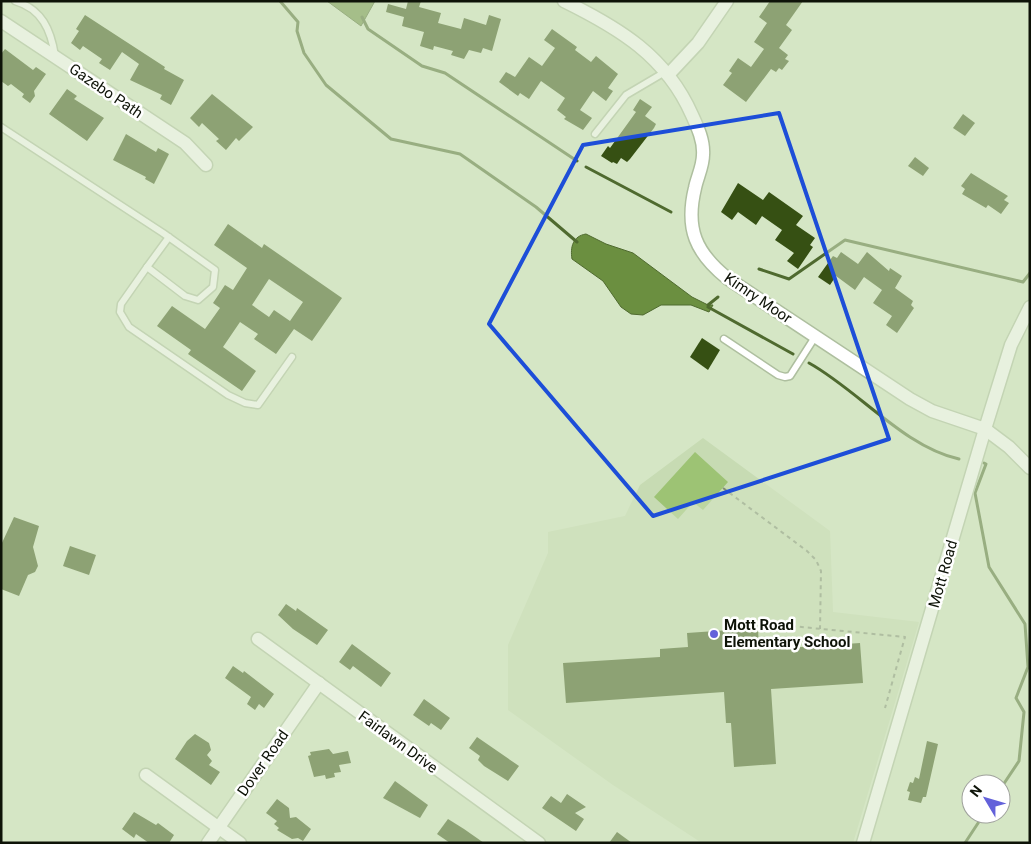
<svg xmlns="http://www.w3.org/2000/svg" width="1031" height="844" viewBox="0 0 1031 844" font-family="Roboto,sans-serif">
	<style>
		.built { fill: #c7dbb3 }
		.green { fill: #9dc374 }
		.water { fill: #6b8f40; stroke: #4f6a2f }
		.lines { fill: none; stroke-linecap: round; stroke-linejoin: round }
		.stream { stroke: #4f6a2f; stroke-width: 3 }
		.building { fill: #365013; fill-rule: evenodd }
		.lane-casing { stroke: #aebf9f; stroke-width: 9 }
		.street-casing { stroke: #aebf9f; stroke-width: 15 }
		.path { stroke: #828e77; stroke-width: 2; stroke-dasharray: 4 4; stroke-linecap: butt }
		.lane { stroke: #fff; stroke-width: 6 }
		.street { stroke: #fff; stroke-width: 12 }
		.marked { fill: none; stroke: #1d4ed8; stroke-width: 4; stroke-linejoin: round }
		.poi-dot { fill: #6361da; stroke: #fff; stroke-width: 2 }
		.labels { text-anchor: middle; stroke-width: 5; stroke-linejoin: round; paint-order: stroke }
		.street-label { font-size: 15px; fill: #0e1308; stroke: #fff }
		.poi-label { font-size: 15px; font-weight: bold; fill: #0e1308; stroke: #fff; text-anchor: start }
	</style>
	<rect width="100%" height="100%" fill="#d5e6c5"/>
	<!-- built -->
	<path class="built" d="M703,438l127,93 3,81 86,10 -66,221h-151l-89,-58 -105,-75v-65l40,-92v-21l77,-16 15,-31z"/>
	<!-- green -->
	<path class="green" d="M695,452l33,30 -25,28 -10,-8 -15,17 -24,-22z"/>
	<!-- water -->
	<g class="water">
		<path d="M327,1h48l-14,25z"/>
		<path d="M586,234l20,10 27,9 59,44 16,8h5l-4,7 -18,-7h-30l-18,10 -12,-1 -10,-7 -18,-26 -31,-22c-2,-12 1,-23 14,-25z"/>
	</g>
	<g class="lines">
		<!-- stream -->
		<g class="stream">
			<path d="M280,1l18,21 -1,9 7,22 22,32 65,54 69,15 76,53 41,35"/>
			<path d="M362,17l6,12 54,37 23,7 132,88"/>
			<path d="M586,167l85,45"/>
			<path d="M759,269l30,10 56,-39 178,42 7,-9"/>
			<path d="M708,305l10,-8"/>
			<path d="M708,307l85,47"/>
			<path d="M809,363c49,27 95,84 150,96"/>
			<path d="M984,463l2,1 -11,29 14,74 36,57 3,43 -12,31 8,14 -5,49 -18,27"/>
			<path d="M965,843l19,-29"/>
		</g>
	</g>
	<!-- building -->
	<g class="building">
		<path d="M408,1h13l-2,6 22,6 -3,10 23,6 3,-11 22,7 3,-10 12,4 -9,32 -9,-3 -2,5 -12,-3 -5,9 -13,-4 2,-4 -19,-5 -1,4 -13,-4 4,-14 -22,-6 2,-9 -18,-5 2,-8 18,5z"/>
		<path d="M770,1h33l-17,24 6,5 -13,18 9,7 -3,4 4,2 -7,9 -3,-2 -3,4 -5,-3 -25,33 -23,-17 9,-12 -3,-2 9,-13 13,9 13,-18 -10,-7 13,-19 -8,-6z"/>
		<path d="M85,15l80,52 -1,2 20,11 -13,25 -11,-6 2,-4 -32,-15 9,-16 -17,-12 -12,18 -11,-7 3,-4 -19,-13 -3,4 -9,-7 8,-12 -3,-2z"/>
		<path d="M552,29l25,18 -2,3 16,12 5,-6 22,18 -10,14 5,3 -7,10 -13,-10 -13,19 12,8 -9,12 -19,-11 2,-2 -9,-7 8,-12 -24,-17 -12,18 -9,-6 -2,3 -19,-14 7,-10 9,5 14,-20 13,9 13,-18 -11,-8z"/>
		<path d="M5,49l28,21 3,-3 10,7 -12,17 1,5 -5,7 -8,-6 2,-3 -13,-10 -3,2 -7,-5v-27z"/>
		<path d="M67,89l10,7 -3,3 30,19 -17,23 -38,-27z"/>
		<path d="M212,94l41,33 -14,14 -3,-3 -10,12 -10,-9 3,-2 -17,-16 -3,4 -9,-9z"/>
		<path d="M640,99l12,8 -7,9 11,8 -2,4 -24,31 -3,3 -6,-4 -4,6 -4,-2 -1,1 -11,-7 7,-10 2,2 26,-36 -3,-2z"/>
		<path d="M963,114l12,9 -10,13 -12,-8z"/>
		<path d="M126,134l30,18 2,-4 11,6 -15,30 -9,-5 1,-2 -33,-17z"/>
		<path d="M915,157l14,11 -6,8 -15,-10z"/>
		<path d="M971,173l37,23 -4,4 5,3 -8,11 -13,-9 -2,3 -24,-14 3,-5 -4,-3z"/>
		<path d="M738,183l25,17 6,-8 34,24 -7,9 19,13 -5,7 3,2 -15,22 -11,-8 7,-8 -19,-13 7,-10 -20,-14 -6,9 -18,-13 -6,8 -11,-8z"/>
		<path d="M228,224l34,24 2,-4 78,54 -30,43 -18,-12 -18,25 -22,-15 4,-5 -18,-12 -17,25 33,24 -14,20 -54,-37 3,-4 -34,-24 15,-20 33,23 15,-21 -7,-5 12,-18 8,5 14,-22 -33,-23zM269,279l34,23 -13,19 -16,-11 -5,7 -17,-12z"/>
		<path d="M841,252l17,12 9,-12 22,19 1,-3 12,8 -7,12 18,13 -2,4 3,3 -17,25 -11,-8 6,-9 -19,-13 9,-13 -18,-13 -9,13 -19,-14 -6,9 -12,-8 15,-21 4,2z"/>
		<path d="M702,338l18,12 -12,20 -18,-13z"/>
		<path d="M14,517l25,9 -6,21 5,19 -3,6 -7,3 -9,21 -18,-7v-44z"/>
		<path d="M70,546l26,9 -7,20 -26,-9z"/>
		<path d="M286,604l10,7 1,-3 31,22 -11,15 -24,-16 -15,-14z"/>
		<path d="M758,628l1,22 101,-7 3,40 -92,6 5,75 -42,3 -3,-44h-5l-2,-31 -158,11 -3,-40 97,-6v-8l28,-2 -1,-14z"/>
		<path d="M352,644l39,29 -10,14 -28,-21 -3,4 -11,-8z"/>
		<path d="M233,666l10,7 1,-2 30,23 -10,14 -5,-4 -4,6 -8,-6 4,-7 -26,-19z"/>
		<path d="M424,699l26,19 -9,12 -10,-7 -2,3 -16,-11z"/>
		<path d="M195,734l14,9 2,7 -4,5 5,6 -3,4 11,7 -9,13 -36,-26 12,-18z"/>
		<path d="M477,737l42,29 -11,15 -24,-15 -6,-6 2,-4 -11,-8z"/>
		<path d="M927,741l11,3 -12,53h-3l-2,6 -13,-3 2,-8 -3,-1 3,-9 3,1 2,-6 4,2z"/>
		<path d="M329,749l4,5 15,-3 3,12 -12,2 2,7 -7,1 1,4 -9,2 -1,-4 -11,2 -6,-21 3,-1 -1,-3z"/>
		<path d="M395,781l33,24 -8,13 -37,-20z"/>
		<path d="M567,794l19,13 -11,6 9,6 -8,12 -34,-23 9,-12 10,7z"/>
		<path d="M277,799l12,9 1,10 6,-1 15,12 -8,12 -5,-3 -6,1 -15,-9 2,-2 -5,-4 3,-3 -11,-8z"/>
		<path d="M134,812l22,13 2,-2 16,12 -5,8h-20l-13,-9 -2,4 -12,-9z"/>
		<path d="M448,819l16,10 20,14h-34l-13,-9z"/>
		<path d="M617,832l15,11h-23z"/>
	</g>
	<g class="lines">
		<!-- lane casing -->
		<g class="lane-casing">
			<g id="lane">
				<path d="M15,1c27,8 36,29 40,55"/>
				<path d="M1,127l162,106 52,37 -2,17 -15,13 -13,-4 -38,-29 22,-30"/>
				<path d="M595,134l31,-39 39,-23"/>
				<path d="M147,267l-26,37 -1,8 9,15 99,68 17,8 13,2 34,-48"/>
				<path d="M724,339l54,36 7,2 5,-1 25,-39"/>
			</g>
		</g>
		<!-- street casing -->
		<g class="street-casing">
			<g id="street">
				<path d="M564,1c55,27 102,55 128,114 6,13 12,26 11,40 0,11 -6,23 -8,33 -10,41 1,65 32,90l183,121 22,12 53,18 24,18 21,21"/>
				<path d="M1,21l184,122 21,22"/>
				<path d="M668,75l30,-32 29,-42"/>
				<path d="M258,639l281,204"/>
				<path d="M146,775l94,68"/>
				<path d="M208,843l111,-160"/>
				<path d="M863,843l122,-414 26,-84 19,-38"/>
			</g>
		</g>
		<!-- path -->
		<g class="path">
			<path d="M723,488l84,63 9,9 5,11 -1,58"/>
			<path d="M760,623l145,14 -20,71"/>
		</g>
		<!-- lane -->
		<use href="#lane" class="lane"/>
		<!-- street -->
		<use href="#street" class="street"/>
	</g>
	<!-- marked area -->
	<path d="M0 0H1031V844H0ZM779,113l110,326 -236,77 -164,-192 94,-179z" fill="#d5e6c5" fill-opacity=".55" fill-rule="evenodd"/>
	<path class="marked" d="M779,113l110,326 -236,77 -164,-192 94,-179z"/>
	<!-- markers -->
	<circle class="poi-dot" cx="714" cy="634" r="5"/>
	<g class="labels">
		<!-- street labels -->
		<g class="street-label">
			<text transform="translate(106 91) rotate(34)" y="5">Gazebo Path</text>
			<text transform="translate(758 298) rotate(34)" y="5">Kimry Moor</text>
			<text transform="translate(943 574) rotate(-74)" y="5">Mott Road</text>
			<text transform="translate(398 742) rotate(36)" y="5">Fairlawn Drive</text>
			<text transform="translate(263 763) rotate(-55)" y="5">Dover Road</text>
		</g>
		<!-- poi labels -->
		<g class="poi-label">
			<text x="724" y="630">Mott Road<tspan x="724" dy="17">Elementary School</tspan></text>
		</g>
	</g>
	<!-- border -->
	<rect width="1031" height="844" fill="none" stroke="#0e1308" stroke-width="5"/>
	<!-- north arrow -->
	<g transform="translate(986 799) rotate(308)"><circle r="24" fill="#ffffff" stroke="#9fa19c"/>
	<path d="M0-4L9 19L0 12L-9 19Z" fill="#6361da"/>
	<text y="-8" font-size="14" font-weight="bold" text-anchor="middle" fill="#0e1308">N</text>
	</g>
</svg>
